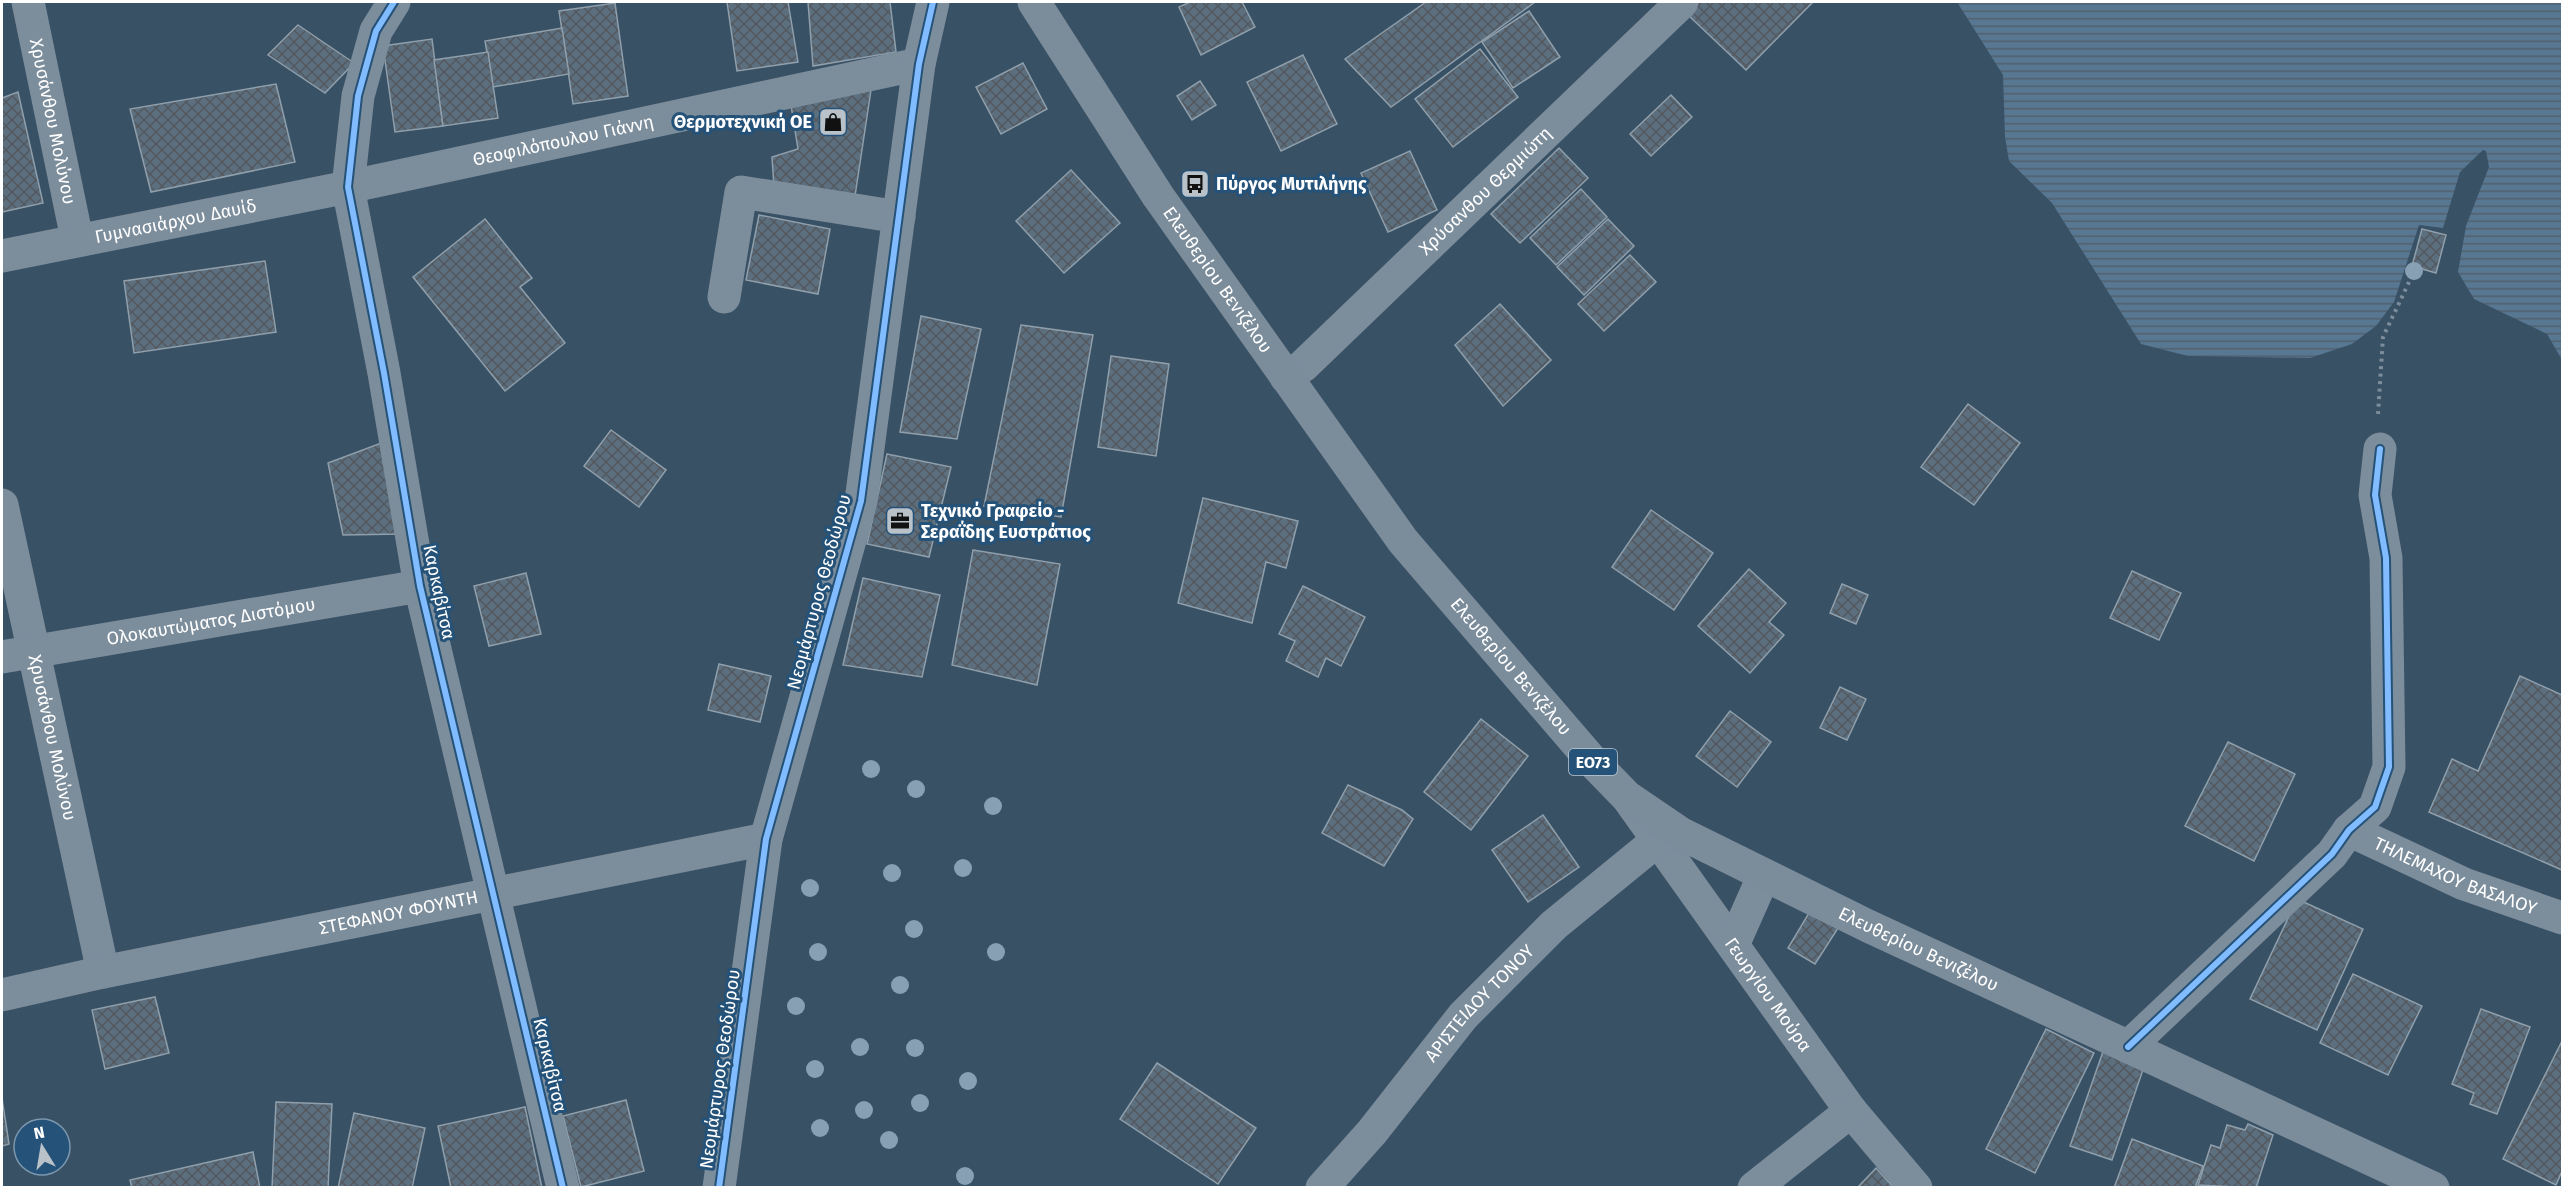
<svg xmlns="http://www.w3.org/2000/svg" width="2564" height="1189" viewBox="0 0 2564 1189" font-family="'Fira Sans',sans-serif">
	<style>
		.water { fill: url(#water-rules) }
		.building { fill: url(#building-cross-hatch); stroke: #8f9fab; stroke-width: 1.5 }
		.lines { fill: none; stroke-linecap: round; stroke-linejoin: round }
		.path { stroke: #7c8d9c; stroke-width: 4; stroke-dasharray: 3 4.5; stroke-linecap: butt }
		.minor { stroke: #7c8d9c; stroke-width: 33 }
		.major { stroke: #7b8c9b; stroke-width: 33 }
		.cycleway-casing { stroke: #255278; stroke-width: 10 }
		.cycleway { stroke: #80bcff; stroke-width: 6 }
		.tree { fill: #88a0b3 }
		.labels { text-anchor: middle; stroke-width: 6; stroke-linejoin: round; paint-order: stroke }
		.shield { fill: #255278; stroke: #becbd6; stroke-width: 1.5 }
		.shield-label { font-size: 16px; font-weight: bold; fill: #fff }
		.street-label { font-size: 18px; fill: #fff; stroke: #255278 }
		.poi-label { font-size: 18px; font-weight: bold; fill: #fff; stroke: #255278; text-anchor: start }
	</style>
	<defs>
		<pattern id="water-rules" width="6" height="5" patternUnits="userSpaceOnUse" patternTransform="scale(1.5)"><rect width="6" height="5" fill="#587792"/><path d="M0 2.5h6" fill="none" stroke="#515f6c"/></pattern>
		<pattern id="building-cross-hatch" width="8" height="8" patternUnits="userSpaceOnUse" patternTransform="scale(1.5)"><rect width="8" height="8" fill="#5c6f7f"/><path d="M0 0l8 8M0 8l8-8" fill="none" stroke="#52585e"/></pattern>
	</defs>
	<rect width="100%" height="100%" fill="#385165"/>
	<!-- water -->
	<path class="water" d="M1957,2h605v358l-15,-26 -73,-35 -16,-27 8,-46 23,-59 -3,-16 -3,-1 -23,22 -17,56 -24,-3 -25,77 -18,24 -24,18 -42,14 -122,-2 -47,-12 -89,-141 -43,-42 -4,-24 -2,-62z"/>
	<!-- building -->
	<g class="building">
		<path d="M727,2h61l10,60 -61,9z"/>
		<path d="M808,2h82l6,50 -83,14z"/>
		<path d="M1190,2h52l13,25 -54,28 -22,-48z"/>
		<path d="M1426,2h109l-144,105 -46,-48z"/>
		<path d="M1697,2h116l-67,68 -60,-57z"/>
		<path d="M615,3l13,93 -55,8 -14,-93z"/>
		<path d="M1529,11l31,46 -47,31 -31,-46z"/>
		<path d="M298,25l56,38 -29,30 -57,-38z"/>
		<path d="M562,28l7,46 -76,13 -8,-46z"/>
		<path d="M432,39l11,87 -48,6 -12,-86z"/>
		<path d="M1480,49l38,48 -65,50 -38,-48z"/>
		<path d="M488,52l10,66 -55,8 -9,-66z"/>
		<path d="M1303,55l34,69 -56,27 -34,-69z"/>
		<path d="M1023,63l24,46 -46,25 -25,-47z"/>
		<path d="M1200,81l16,24 -24,15 -15,-24z"/>
		<path d="M276,84l19,78 -144,30 -21,-83z"/>
		<path d="M871,90l-16,106 -81,-9 -2,-30 26,-8 -7,-44z"/>
		<path d="M18,92l25,111 -41,9v-114z"/>
		<path d="M1671,95l21,22 -41,39 -21,-22z"/>
		<path d="M1559,148l29,30 -68,65 -29,-29z"/>
		<path d="M1410,151l27,59 -49,22 -27,-59z"/>
		<path d="M1071,170l49,53 -56,50 -48,-52z"/>
		<path d="M1581,189l26,28 -51,48 -26,-27z"/>
		<path d="M759,215l71,14 -12,65 -72,-14z"/>
		<path d="M485,219l47,59 -12,9 45,56 -60,48 -92,-114z"/>
		<path d="M1608,219l26,27 -50,49 -27,-28z"/>
		<path d="M2422,229l24,6 -10,38 -24,-7z"/>
		<path d="M1630,255l26,27 -52,49 -26,-27z"/>
		<path d="M265,261l11,71 -142,21 -10,-72z"/>
		<path d="M1500,304l51,56 -48,46 -48,-61z"/>
		<path d="M921,316l60,13 -24,110 -57,-7z"/>
		<path d="M1021,325l72,10 -32,182 -77,-11z"/>
		<path d="M1111,356l58,8 -13,92 -58,-9z"/>
		<path d="M1968,404l52,39 -46,62 -53,-38z"/>
		<path d="M611,430l55,40 -27,37 -55,-41z"/>
		<path d="M384,442l17,92 -58,1 -15,-72z"/>
		<path d="M887,454l64,13 -22,90 -62,-13z"/>
		<path d="M1203,498l95,23 -12,47 -20,-6 -14,61 -74,-20z"/>
		<path d="M1651,510l62,43 -39,57 -62,-43z"/>
		<path d="M973,550l87,14 -23,121 -85,-20z"/>
		<path d="M1749,569l37,34 -17,19 15,13 -34,38 -52,-47z"/>
		<path d="M2132,571l49,22 -22,47 -49,-22z"/>
		<path d="M526,573l15,61 -52,12 -15,-60z"/>
		<path d="M863,578l77,17 -18,82 -79,-12z"/>
		<path d="M1842,584l26,11 -12,29 -26,-11z"/>
		<path d="M1303,586l62,31 -24,49 -15,-8 -8,19 -32,-16 9,-20 -16,-7z"/>
		<path d="M719,664l52,12 -11,46 -52,-12z"/>
		<path d="M2520,676l42,19v175l-133,-58 23,-53 26,12z"/>
		<path d="M1840,687l26,12 -19,41 -27,-12z"/>
		<path d="M1730,711l41,31 -34,45 -41,-31z"/>
		<path d="M1481,719l47,37 -57,74 -47,-38z"/>
		<path d="M2228,742l67,32 -41,87 -69,-35z"/>
		<path d="M1348,785l54,25 11,9 -29,47 -62,-33z"/>
		<path d="M1543,815l36,52 -51,35 -36,-52z"/>
		<path d="M2297,899l66,30 -46,101 -67,-31z"/>
		<path d="M1812,908l28,17 -25,39 -27,-16z"/>
		<path d="M2353,974l69,32 -34,69 -68,-32z"/>
		<path d="M155,997l14,56 -64,16 -13,-59z"/>
		<path d="M2481,1009l49,18 -33,87 -27,-10 4,-11 -22,-9z"/>
		<path d="M2046,1029l48,24 -59,120 -49,-24z"/>
		<path d="M2562,1041v130l-6,14 -53,-26z"/>
		<path d="M2106,1043l41,15 -35,102 -42,-14z"/>
		<path d="M1157,1063l99,65 -38,56 -98,-65z"/>
		<path d="M2,1098l7,46 -7,2z"/>
		<path d="M626,1100l18,71 -63,16 -18,-71z"/>
		<path d="M276,1102l56,2 -4,84h-56z"/>
		<path d="M525,1107l17,81h-91l-13,-62z"/>
		<path d="M354,1113l71,15 -13,60h-74z"/>
		<path d="M2248,1124l25,11 -17,53 -58,-3 13,-40 9,3 7,-23 18,5z"/>
		<path d="M2132,1139l71,27 -8,22h-81z"/>
		<path d="M253,1152l7,36h-128l-2,-8z"/>
		<path d="M1876,1168l18,20h-37z"/>
	</g>
	<g class="lines">
		<!-- path -->
		<path class="path" d="M2378,414l5,-77 27,-57"/>
		<!-- minor -->
		<g class="minor">
			<path id="s1" d="M28,2l49,237"/>
			<path d="M394,2l-18,29 -18,65 -10,91 36,186 36,213 143,602"/>
			<path id="s2" d="M2,256l346,-69 571,-123"/>
			<path d="M724,297l17,-105 158,25"/>
			<path id="s3" d="M1286,377l17,-11 379,-364"/>
			<path id="s4" d="M2,505l101,467"/>
			<path id="s5" d="M2,657l418,-71"/>
			<path id="s6" d="M1630,801l221,310 65,77"/>
			<path id="s7" d="M2349,830l115,54 98,34"/>
			<path d="M1733,945l31,-70"/>
			<path id="s8" d="M2,995l101,-23 663,-133"/>
			<path d="M2128,1047l204,-193 17,-24 26,-23 14,-40 -3,-209 -11,-63 5,-46"/>
			<path d="M719,1188l47,-349 95,-338 58,-437 14,-62"/>
			<path id="s9" d="M1322,1188l50,-56 91,-116 91,-91 104,-85"/>
			<path d="M1754,1188l97,-77"/>
		</g>
		<!-- major -->
		<path class="major" id="s10" d="M1034,2l124,194 245,345 190,221 34,35 53,36 188,93 565,262"/>
		<!-- cycleway casing -->
		<g class="cycleway-casing">
			<g id="cycleway">
				<path d="M394,2l-18,29 -18,65 -10,91 36,186 36,213 143,602"/>
				<path d="M2128,1047l204,-193 17,-24 26,-23 14,-40 -3,-209 -11,-63 5,-46"/>
				<path d="M719,1188l47,-349 95,-338 58,-437 14,-62"/>
			</g>
		</g>
		<!-- cycleway -->
		<use href="#cycleway" class="cycleway"/>
	</g>
	<!-- trees -->
	<g class="tree">
		<circle cx="2414" cy="271" r="9"/>
		<circle cx="871" cy="769" r="9"/>
		<circle cx="916" cy="789" r="9"/>
		<circle cx="993" cy="806" r="9"/>
		<circle cx="963" cy="868" r="9"/>
		<circle cx="892" cy="873" r="9"/>
		<circle cx="810" cy="888" r="9"/>
		<circle cx="914" cy="929" r="9"/>
		<circle cx="818" cy="952" r="9"/>
		<circle cx="996" cy="952" r="9"/>
		<circle cx="900" cy="985" r="9"/>
		<circle cx="796" cy="1006" r="9"/>
		<circle cx="860" cy="1047" r="9"/>
		<circle cx="915" cy="1048" r="9"/>
		<circle cx="815" cy="1069" r="9"/>
		<circle cx="968" cy="1081" r="9"/>
		<circle cx="920" cy="1103" r="9"/>
		<circle cx="864" cy="1110" r="9"/>
		<circle cx="820" cy="1128" r="9"/>
		<circle cx="889" cy="1140" r="9"/>
		<circle cx="965" cy="1176" r="9"/>
	</g>
	<!-- icons -->
	<defs>
		<g id="shop-square" transform="scale(1.5)"><rect x="-9" y="-9" width="18" height="18" rx="4" fill="#b9c2c9" stroke="#255278"/><path d="M-5-2.5h2.3a2.7 3.5 0 0 1 5.4 0H5L5.5 6h-11ZM-1.5-2.5h3a1.5 2.3 0 0 0-3 0Z" fill="#111"/></g>
		<g id="bus-square" transform="scale(1.5)"><rect x="-9" y="-9" width="18" height="18" rx="4" fill="#b9c2c9" stroke="#255278"/><path d="M-5-6H5V4H4V6H2V4H-2V6H-4V4H-5ZM-3.5-4V0h7V-4ZM-3.5 1.2v1.5H-2V1.2ZM2 1.2v1.5H3.5V1.2Z" fill="#111"/></g>
		<g id="office-square" transform="scale(1.5)"><rect x="-9" y="-9" width="18" height="18" rx="4" fill="#b9c2c9" stroke="#255278"/><path d="M-6-3h4V-5.5h4V-3h4V5H-6ZM-1-4.5V-3h2v-1.5ZM-6 0V1H6V0Z" fill="#111"/></g>
	</defs>
	<g fill-rule="evenodd">
		<use href="#shop-square" x="833" y="122"/>
		<use href="#bus-square" x="1195" y="184"/>
		<use href="#office-square" x="900" y="521"/>
	</g>
	<g class="labels">
		<!-- shield labels -->
		<rect class="shield" x="1569" y="749" width="48" height="26" rx="4.5"/>
		<g class="shield-label">
			<text x="1593" y="768">ΕΟ73</text>
		</g>
		<!-- street labels -->
		<g class="street-label">
			<text dy="6" stroke="none"><textPath href="#s1" startOffset="122">Χρυσάνθου Μολύνου</textPath></text>
			<text dy="6" stroke="none"><textPath href="#s2" startOffset="573">Θεοφιλόπουλου Γιάννη</textPath></text>
			<text dy="6" stroke="none"><textPath href="#s3" startOffset="273">Χρύσανθου Θερμιώτη</textPath></text>
			<text dy="6" stroke="none"><textPath href="#s2" startOffset="177">Γυμνασιάρχου Δαυίδ</textPath></text>
			<text dy="6" stroke="none"><textPath href="#s10" startOffset="333">Ελευθερίου Βενιζέλου</textPath></text>
			<text transform="translate(439 592) rotate(78)" y="6">Καρκαβίτσα</text>
			<text transform="translate(819 592) rotate(-75)" y="6">Νεομάρτυρος Θεοδώρου</text>
			<text dy="6" stroke="none"><textPath href="#s5" startOffset="212">Ολοκαυτώματος Διστόμου</textPath></text>
			<text dy="6" stroke="none"><textPath href="#s10" startOffset="819">Ελευθερίου Βενιζέλου</textPath></text>
			<text dy="6" stroke="none"><textPath href="#s4" startOffset="238">Χρυσάνθου Μολύνου</textPath></text>
			<text dy="6" stroke="none"><textPath href="#s7" startOffset="116">ΤΗΛΕΜΑΧΟΥ ΒΑΣΑΛΟΥ</textPath></text>
			<text dy="6" stroke="none"><textPath href="#s8" startOffset="405">ΣΤΕΦΑΝΟΥ ΦΟΥΝΤΗ</textPath></text>
			<text dy="6" stroke="none"><textPath href="#s10" startOffset="1323">Ελευθερίου Βενιζέλου</textPath></text>
			<text dy="6" stroke="none"><textPath href="#s6" startOffset="238">Γεωργίου Μούρα</textPath></text>
			<text dy="6" stroke="none"><textPath href="#s9" startOffset="243">ΑΡΙΣΤΕΙΔΟΥ ΤΟΝΟΥ</textPath></text>
			<text transform="translate(550 1065) rotate(77)" y="6">Καρκαβίτσα</text>
			<text transform="translate(720 1069) rotate(-82)" y="6">Νεομάρτυρος Θεοδώρου</text>
		</g>
		<!-- poi labels -->
		<g class="poi-label">
			<text x="812" y="128" text-anchor="end">Θερμοτεχνική ΟΕ</text>
			<text x="1216" y="190">Πύργος Μυτιλήνης</text>
			<text x="921" y="517">Τεχνικό Γραφείο -<tspan x="921" dy="21">Σεραΐδης Ευστράτιος</tspan></text>
		</g>
	</g>
	<!-- border -->
	<rect width="2564" height="1189" fill="none" stroke="#ffffff" stroke-width="6"/>
	<!-- north arrow -->
	<g transform="translate(42 1147) rotate(349)"><circle r="28" fill="#255278" stroke="#7c97ae" stroke-width="1.5"/>
	<path d="M0-4.5L10 22L0 15L-10 22Z" fill="#b9c2c9"/>
	<text y="-9" font-size="16" font-weight="bold" text-anchor="middle" fill="#ffffff">N</text>
	</g>
</svg>
